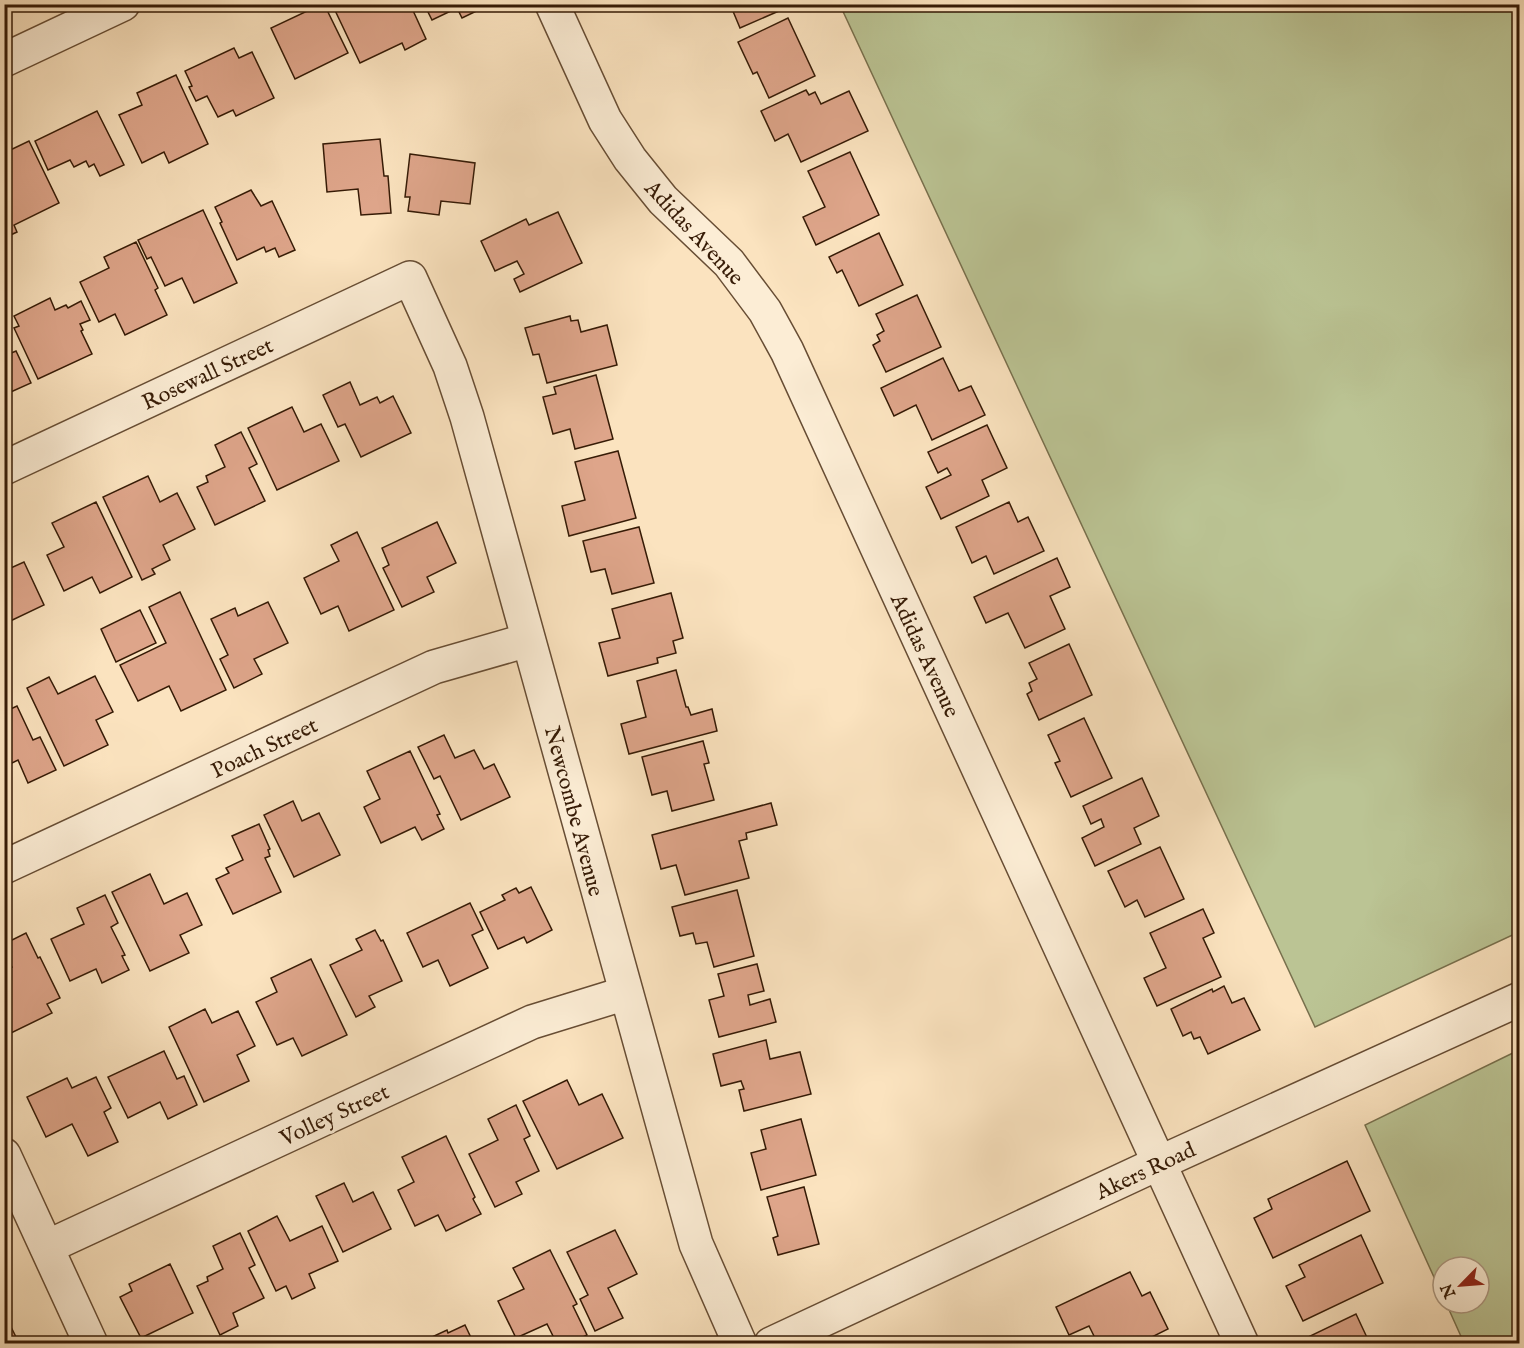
<svg xmlns="http://www.w3.org/2000/svg" width="1524" height="1348" viewBox="0 0 1524 1348" font-family="'IM FELL English',serif">
	<style>
		.green { fill: #bbc494; stroke: #78704d; stroke-width: 1.5 }
		.building { fill: #dea58a; stroke: #361b06; stroke-width: 1.5 }
		.lines { fill: none; stroke-linecap: round; stroke-linejoin: round }
		.minor-casing { stroke: #674d34; stroke-width: 36 }
		.minor { stroke: #fcedd5; stroke-width: 33 }
		.labels { text-anchor: middle; stroke-width: 6; stroke-linejoin: round; paint-order: stroke }
		.street-label { font-size: 22px; fill: #361b06; stroke: #fcedd5 }
	</style>
	<rect width="100%" height="100%" fill="#fbe3bf"/>
	<filter id="stains"><feTurbulence type="fractalNoise" baseFrequency=".00333" numOctaves="4"/><feColorMatrix values="0 0 0 0 .2 0 0 0 0 .09 0 0 0 0 .02 0 0 0 .5 -.17"/></filter>
	<radialGradient id="worn" r=".72"><stop offset=".6" stop-color="#630" stop-opacity="0"/><stop offset="1" stop-color="#630" stop-opacity=".3"/></radialGradient>
	<!-- green -->
	<g class="green">
		<path d="M840,5h679v927l-204,95z"/>
		<path d="M1519,1050v293h-55l-18,-40h33v-36h-36v30l-78,-172z"/>
	</g>
	<!-- building -->
	<g class="building">
		<path d="M322,4h2l24,49 -53,26 -24,-51z"/>
		<path d="M332,4h78l16,35 -21,11 -3,-7 -42,20z"/>
		<path d="M424,4h67l-29,14 -5,-10 -25,12z"/>
		<path d="M730,4h65l-55,24z"/>
		<path d="M788,18l27,58 -46,22 -12,-26 -4,2 -15,-32z"/>
		<path d="M234,48l5,10 13,-6 22,46 -38,18 -3,-6 -15,7 -11,-21 -11,5 -7,-14 3,-1 -7,-15z"/>
		<path d="M176,75l32,69 -39,19 -5,-11 -22,11 -23,-48 23,-10 -5,-12z"/>
		<path d="M806,90l3,5 6,-3 6,12 28,-13 19,40 -67,31 -13,-28 -13,7 -14,-30z"/>
		<path d="M97,111l27,54 -24,11 -6,-12 -5,3 -3,-6 -12,6 -4,-7 -22,10 -13,-29z"/>
		<path d="M380,139l4,37h4l3,37 -30,2 -3,-26 -31,3 -4,-48z"/>
		<path d="M29,141l30,62 -45,22 3,7 -13,6v-85z"/>
		<path d="M850,152l29,63 -63,30 -13,-28 22,-10 -17,-36z"/>
		<path d="M410,154l65,9 -5,41 -29,-3 -2,14 -31,-4 2,-14h-5z"/>
		<path d="M251,190l10,16 11,-5 23,49 -16,7 -4,-9 -9,4 -2,-5 -27,13 -17,-37 2,-1 -7,-15z"/>
		<path d="M203,210l34,73 -43,20 -12,-25 -17,8 -14,-29 -4,2 -9,-19z"/>
		<path d="M558,212l24,51 -62,29 -6,-13 10,-5 -7,-13 -22,10 -14,-30 45,-22 3,6z"/>
		<path d="M879,233l24,52 -44,21 -17,-36 -5,3 -8,-16z"/>
		<path d="M136,242l22,46 -3,2 12,25 -42,20 -10,-21 -16,8 -19,-40 29,-14 -5,-11z"/>
		<path d="M917,295l24,52 -55,25 -13,-27 7,-4 -3,-6 7,-4 -8,-17z"/>
		<path d="M50,298l5,12 11,-5 2,3 13,-7 9,19 -10,4 3,6 -2,1 11,23 -54,25 -24,-51 5,-2 -5,-10z"/>
		<path d="M570,316l1,5 7,-1 3,12 26,-7 10,40 -70,18 -8,-29 -6,1 -8,-27z"/>
		<path d="M4,346l5,8 7,-3 15,32 -27,12z"/>
		<path d="M943,358l16,33 12,-5 14,29 -53,25 -16,-35 -22,11 -13,-28z"/>
		<path d="M596,375l17,64 -38,10 -5,-20 -17,5 -10,-37 13,-3 -2,-7z"/>
		<path d="M350,382l10,23 17,-8 3,6 13,-7 18,37 -50,24 -16,-33 -7,3 -15,-32z"/>
		<path d="M292,407l12,25 17,-8 18,37 -62,29 -29,-62z"/>
		<path d="M987,425l20,43 -25,12 7,16 -48,23 -15,-32 25,-12 -4,-7 -9,5 -10,-21z"/>
		<path d="M241,432l16,32 -8,4 16,33 -50,24 -18,-38 11,-5 -2,-6 19,-9 -10,-22z"/>
		<path d="M618,451l18,67 -67,18 -7,-30 23,-6 -10,-38z"/>
		<path d="M148,476l12,26 17,-9 18,36 -32,16 7,15 -18,9 3,5 -13,6 -39,-83z"/>
		<path d="M96,502l36,75 -32,16 -8,-16 -28,14 -17,-36 17,-8 -12,-24z"/>
		<path d="M1009,502l9,20 10,-5 16,34 -50,23 -8,-18 -14,7 -16,-36z"/>
		<path d="M437,522l19,41 -29,14 7,15 -32,15 -19,-39 6,-3 -7,-17z"/>
		<path d="M639,527l15,56 -42,11 -7,-25 -14,3 -8,-31z"/>
		<path d="M357,532l37,78 -45,21 -11,-25 -17,8 -17,-36 35,-17 -8,-16z"/>
		<path d="M1057,558l13,29 -20,9 15,33 -40,19 -17,-35 -22,10 -12,-26z"/>
		<path d="M24,562l20,43 -40,19v-53z"/>
		<path d="M180,592l46,98 -45,21 -12,-25 -31,15 -18,-36 46,-22 -17,-36z"/>
		<path d="M671,593l12,45 -10,3 3,12 -19,5 1,5 -50,13 -9,-33 21,-5 -8,-29z"/>
		<path d="M268,602l20,41 -34,16 8,15 -28,14 -14,-29 8,-4 -17,-36 24,-11 3,8z"/>
		<path d="M140,610l16,33 -40,19 -15,-33z"/>
		<path d="M1069,644l23,51 -53,25 -12,-26 5,-3 -3,-8 8,-4 -8,-16z"/>
		<path d="M676,670l10,37h2l3,8 21,-6 5,22 -88,23 -8,-30 25,-7 -9,-36z"/>
		<path d="M95,676l18,36 -17,8 12,25 -44,21 -37,-78 22,-11 9,17z"/>
		<path d="M17,706l16,34 7,-3 16,33 -28,13 -10,-23 -14,7v-55z"/>
		<path d="M1084,718l28,60 -41,19 -16,-34 5,-2 -12,-26z"/>
		<path d="M444,735l11,23 19,-8 10,19 10,-5 16,33 -49,23 -21,-44 -6,3 -16,-32z"/>
		<path d="M703,741l6,22 -5,1 10,36 -42,11 -5,-20 -15,4 -10,-38z"/>
		<path d="M410,751l30,63 -3,1 7,14 -22,11 -7,-13 -34,16 -17,-36 16,-8 -13,-28z"/>
		<path d="M1142,778l17,38 -25,12 7,16 -46,22 -13,-28 22,-11 -3,-8 -10,5 -8,-18z"/>
		<path d="M293,801l9,20 17,-8 21,42 -46,22 -30,-62z"/>
		<path d="M771,803l6,22 -31,8 1,6 -8,2 10,37 -64,17 -9,-30 -15,4 -9,-34z"/>
		<path d="M259,824l11,25 -2,1 2,6 -5,2 16,34 -48,22 -17,-35 13,-6 -3,-5 17,-8 -11,-24z"/>
		<path d="M1160,847l24,52 -39,18 -8,-17 -12,7 -17,-36z"/>
		<path d="M150,874l14,30 23,-11 15,32 -22,10 9,18 -39,18 -38,-79z"/>
		<path d="M531,887l21,43 -25,13 -3,-6 -26,12 -18,-37 25,-12 -3,-5 14,-7 3,5z"/>
		<path d="M737,890l17,66 -40,11 -7,-25 -11,2 -3,-11 -13,3 -8,-29z"/>
		<path d="M105,895l13,28 -7,4 14,28 -3,1 7,14 -27,13 -6,-14 -26,12 -19,-42 33,-15 -7,-16z"/>
		<path d="M470,903l13,27 -11,5 16,33 -38,18 -12,-26 -15,7 -16,-34z"/>
		<path d="M1203,909l11,24 -11,5 18,39 -64,29 -13,-28 22,-10 -16,-35z"/>
		<path d="M375,930l6,11 2,-1 19,41 -33,15 6,11 -19,10 -26,-52 32,-15 -6,-11z"/>
		<path d="M26,933l12,25 2,-1 20,41 -13,6 5,9 -41,20 -5,-10 -2,1v-54l8,-3 -8,-15v-8z"/>
		<path d="M311,959l36,76 -45,21 -9,-18 -16,7 -21,-43 21,-10 -6,-14z"/>
		<path d="M757,964l7,27 -16,4 2,10 20,-6 6,23 -57,15 -10,-37 15,-4 -6,-22z"/>
		<path d="M1224,986l8,17 12,-5 16,32 -52,24 -8,-17 -6,2 -3,-7 -8,4 -12,-27 41,-20 1,3z"/>
		<path d="M205,1009l7,14 26,-12 17,35 -18,9 12,26 -45,21 -35,-75z"/>
		<path d="M766,1040l4,19 30,-7 11,42 -67,17 -5,-21 5,-1 -3,-8 -20,5 -8,-32z"/>
		<path d="M164,1051l13,28 7,-3 13,29 -29,14 -8,-17 -32,16 -20,-41z"/>
		<path d="M96,1077l15,31 -7,4 14,30 -30,14 -16,-32 -26,13 -19,-40 40,-19 5,10z"/>
		<path d="M567,1080l12,25 23,-11 21,44 -66,31 -34,-68z"/>
		<path d="M516,1105l14,31 -6,3 15,32 -23,11 6,12 -27,13 -26,-53 29,-14 -10,-21z"/>
		<path d="M801,1119l15,56 -55,15 -10,-37 15,-4 -5,-19z"/>
		<path d="M446,1136l29,61 -2,2 8,15 -35,17 -8,-16 -23,11 -17,-36 16,-8 -12,-25z"/>
		<path d="M1347,1161l23,50 -97,47 -19,-40 18,-9 -4,-10z"/>
		<path d="M344,1183l9,19 20,-10 18,37 -48,23 -27,-56z"/>
		<path d="M804,1187l15,57 -41,11 -5,-17 5,-2 -11,-39z"/>
		<path d="M277,1216l13,25 32,-15 16,35 -29,13 6,14 -23,11 -6,-13 -10,5 -28,-60z"/>
		<path d="M615,1230l22,44 -29,14 15,30 -28,13 -15,-32 8,-4 -21,-43z"/>
		<path d="M240,1233l15,32 -6,3 15,30 -31,15 5,13 -18,9 -23,-49 11,-5 -1,-4 16,-8 -10,-23z"/>
		<path d="M1361,1235l22,48 -80,38 -17,-35 19,-9 -6,-12z"/>
		<path d="M550,1250l27,54 -4,2 14,29 -18,9h-12l-10,-20 -31,14 -18,-37 26,-12 -11,-21z"/>
		<path d="M170,1264l23,49 -52,25 -21,-41 12,-6 -3,-7z"/>
		<path d="M1130,1272l12,24 8,-4 18,37 -30,15h-40l-9,-18 -20,9 -13,-28z"/>
		<path d="M4,1313l13,26 -8,5h-5z"/>
		<path d="M1356,1314l14,30h-59l-3,-7z"/>
		<path d="M465,1325l9,19h-57l30,-14 1,3z"/>
	</g>
	<g class="lines">
		<!-- minor casing -->
		<g class="minor-casing">
			<g id="minor">
				<path d="M552,4l53,116 25,39 33,41 66,63 36,48 22,40 455,993"/>
				<path d="M4,60l119,-56"/>
				<path d="M4,468l406,-190 40,88 17,51 229,827 44,100"/>
				<path d="M4,867l430,-200 94,-27"/>
				<path d="M4,1155l87,189"/>
				<path d="M47,1247l485,-225 94,-29"/>
				<path d="M771,1344l388,-181 361,-164"/>
			</g>
		</g>
		<!-- minor -->
		<use href="#minor" class="minor"/>
	</g>
	<g class="labels">
		<!-- street labels -->
		<g class="street-label">
			<text transform="translate(695 232) rotate(47)" y="8">Adidas Avenue</text>
			<text transform="translate(207 373) rotate(-25)" y="8">Rosewall Street</text>
			<text transform="translate(926 655) rotate(65)" y="8">Adidas Avenue</text>
			<text transform="translate(264 747) rotate(-25)" y="8">Poach Street</text>
			<text transform="translate(575 811) rotate(75)" y="8">Newcombe Avenue</text>
			<text transform="translate(334 1114) rotate(-25)" y="8">Volley Street</text>
			<text transform="translate(1145 1170) rotate(-25)" y="8">Akers Road</text>
		</g>
	</g>
	<!-- margin -->
	<rect width="1524" height="1348" fill="none" stroke="#fbe3bf" stroke-width="24"/>
	<rect x="6" y="6" width="1512" height="1336" fill="none" stroke="#361b06" stroke-width="3"/>
	<rect x="12" y="12" width="1500" height="1324" fill="none" stroke="#361b06" stroke-width="1.5"/>
	<!-- north arrow -->
	<g transform="translate(1461 1285) rotate(245)"><circle r="28" fill="#fcedd5" stroke="#ad9982" stroke-width="1.5"/>
	<path d="M0-4.5L10 22L0 15L-10 22Z" fill="#8f2418"/>
	<text y="-9" font-size="16" font-weight="bold" text-anchor="middle" fill="#361b06">N</text>
	</g>
	<rect width="100%" height="100%" filter="url(#stains)"/>
	<rect width="100%" height="100%" fill="url(#worn)"/>
</svg>
